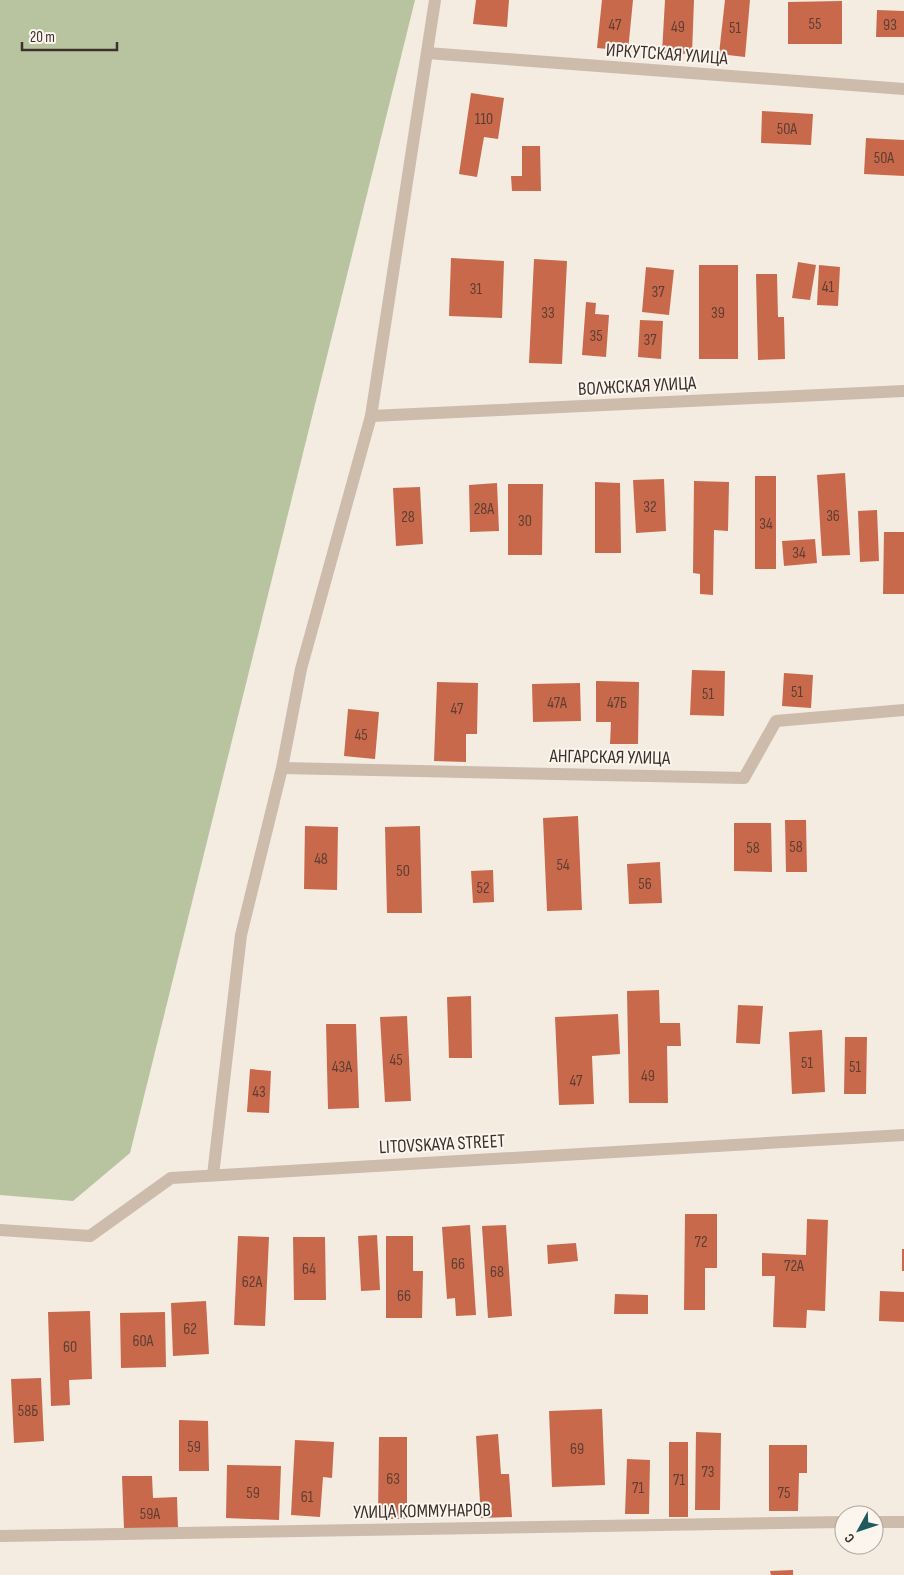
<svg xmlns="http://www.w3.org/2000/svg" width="904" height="1575" viewBox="0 0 904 1575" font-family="'Sofia Sans Condensed',sans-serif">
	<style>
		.green { fill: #b8c4a0 }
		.building { fill: #c8694b }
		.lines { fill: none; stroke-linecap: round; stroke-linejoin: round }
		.service { stroke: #cdbbac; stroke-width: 12 }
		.minor { stroke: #cdbbac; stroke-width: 12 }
		.labels { text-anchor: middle; stroke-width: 4; stroke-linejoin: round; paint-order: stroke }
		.number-label { font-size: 16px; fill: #5e3e33 }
		.street-label { font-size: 19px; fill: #3b302b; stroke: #fbf5ee }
	</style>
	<rect width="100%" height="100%" fill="#f4ebe1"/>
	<!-- green -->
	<path class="green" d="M0,0h415l-285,1153 -57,48 -73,-6z"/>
	<!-- building -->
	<g class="building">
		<path d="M476,0h33l-2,27 -34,-3z"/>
		<path d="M602,0h31l-5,51 -31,-3z"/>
		<path d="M665,0h29l-2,54 -30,-1z"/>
		<path d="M725,0h25l-5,57 -26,-3z"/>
		<path d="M842,1v43h-54v-42z"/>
		<path d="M877,10l27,1v26h-28z"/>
		<path d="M471,93l33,5 -6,41 -14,-2 -7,40 -18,-3z"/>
		<path d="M762,111l51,3 -2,31 -50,-2z"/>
		<path d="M866,138l38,2v36l-40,-2z"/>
		<path d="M522,146h18l1,45h-29l-1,-15h11z"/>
		<path d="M451,258l53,3 -2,57 -53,-2z"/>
		<path d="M534,259l33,2 -5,103 -33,-1z"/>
		<path d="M798,262l18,3 -6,35 -18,-2z"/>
		<rect x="699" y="265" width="39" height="94"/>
		<path d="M819,265l21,2 -2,39 -21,-1z"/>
		<path d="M646,267l28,3 -5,45 -27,-3z"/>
		<path d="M756,274h21l1,43h6l1,42 -27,1z"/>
		<path d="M586,302l10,1 -1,11 14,1 -3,42 -24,-2z"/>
		<path d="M640,320l23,1 -2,38 -23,-2z"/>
		<path d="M845,473l5,82 -28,1 -5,-81z"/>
		<rect x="755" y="476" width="21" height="93"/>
		<path d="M664,479l2,52 -30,2 -3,-53z"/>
		<path d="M694,481l35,1 -1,49 -14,-1 -1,65 -13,-1v-20l-7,-1z"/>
		<path d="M595,482l25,1 1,70h-26z"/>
		<path d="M497,483l2,48 -29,1 -1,-47z"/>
		<path d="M508,484h35l-1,71h-34z"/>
		<path d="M420,487l3,57 -27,2 -3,-58z"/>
		<path d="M877,510l2,51 -19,1 -2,-51z"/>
		<path d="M884,532h20v62h-21z"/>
		<path d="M815,539l2,24 -33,3 -2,-25z"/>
		<path d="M692,670l33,1 -1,45 -34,-1z"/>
		<path d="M784,673l29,2 -2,33 -29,-2z"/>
		<path d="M596,681l43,1 -1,62h-28l1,-22h-15z"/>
		<path d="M437,682l41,1 -1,51h-11v28l-32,-1z"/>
		<path d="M580,683l1,38 -48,1 -1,-38z"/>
		<path d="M348,709l31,3 -4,47 -31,-3z"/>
		<path d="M578,816l4,94 -35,1 -4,-93z"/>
		<path d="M785,820h21l1,52h-21z"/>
		<path d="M734,823h37l1,49 -38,-1z"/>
		<path d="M305,826l33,1 -1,63 -33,-1z"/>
		<path d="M420,826l2,87h-35l-2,-86z"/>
		<path d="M660,862l2,41 -33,1 -2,-40z"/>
		<path d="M493,870l1,32 -21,1 -2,-32z"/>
		<path d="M659,990l1,33h20l1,23h-14l1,57h-39l-2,-112z"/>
		<path d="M471,996l1,62h-23l-2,-61z"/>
		<path d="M738,1005l25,1 -3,38 -24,-1z"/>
		<path d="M618,1014l2,40 -28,2 2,48 -35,1 -4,-88z"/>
		<path d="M407,1016l4,85 -26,1 -5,-85z"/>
		<path d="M326,1024h30l3,84 -31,1z"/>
		<path d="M822,1030l3,62 -33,2 -3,-62z"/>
		<path d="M845,1037h22l-1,57h-22z"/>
		<path d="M250,1069l21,2 -2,42 -22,-1z"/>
		<path d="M685,1214h32v54h-12v42h-21z"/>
		<path d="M807,1219l21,1 -3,91 -18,-1 -1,18 -33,-1 2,-51h-13v-23l44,2z"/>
		<path d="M470,1225l6,90 -20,1 -1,-18 -8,1 -5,-72z"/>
		<path d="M506,1225l6,91 -24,2 -6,-92z"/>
		<path d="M377,1235l3,55 -19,1 -3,-55z"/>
		<path d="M238,1236l31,1 -4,89 -31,-1z"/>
		<path d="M386,1236h27v35h10l-1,47h-36z"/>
		<path d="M293,1237h32l1,63h-32z"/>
		<path d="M576,1243l2,18 -30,3 -1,-19z"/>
		<rect x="902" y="1249" width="2" height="22"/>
		<path d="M880,1291l24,1v30l-25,-1z"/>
		<path d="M615,1294l33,1v19h-34z"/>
		<path d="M206,1301l3,53 -36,2 -2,-53z"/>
		<path d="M90,1311l2,68 -23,1 1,25 -19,1 -3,-94z"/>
		<path d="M165,1312l1,55 -45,1 -1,-55z"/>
		<path d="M41,1378l3,63 -30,2 -3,-64z"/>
		<path d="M602,1409l3,76 -53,2 -3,-76z"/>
		<path d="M179,1420l29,1 1,50h-30z"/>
		<path d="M696,1432l25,1 -1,77h-25z"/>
		<path d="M498,1434l3,40h8l3,43 -31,1 -5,-82z"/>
		<path d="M379,1437h28v82h-29z"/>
		<path d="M295,1440l39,2 -2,36 -9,-1 -3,40 -29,-2z"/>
		<rect x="669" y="1442" width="19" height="75"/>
		<path d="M769,1445h38v28h-8l-1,38h-29z"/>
		<path d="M627,1459l23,1 -1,54h-24z"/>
		<path d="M227,1465l54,1 -2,54 -53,-2z"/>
		<path d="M122,1476h30l1,22 24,-1 1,31 -54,1z"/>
		<path d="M793,1570v5h-22l-1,-4z"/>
	</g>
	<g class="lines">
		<!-- service -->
		<path class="service" d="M213,1175l28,-240 41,-167 19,-99 70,-253 64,-416"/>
		<!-- minor -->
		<g class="minor">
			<path d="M427,53l477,36"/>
			<path d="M371,416l533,-25"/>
			<path d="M282,768l462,10 32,-57 128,-11"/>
			<path d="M0,1230l90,6 81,-58 733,-43"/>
			<path d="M874,1522h30"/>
			<path d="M0,1536l844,-14"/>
		</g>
	</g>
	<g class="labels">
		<!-- number labels -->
		<g class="number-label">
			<text x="815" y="29">55</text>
			<text x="615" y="30">47</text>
			<text x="890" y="30">93</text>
			<text x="678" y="32">49</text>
			<text x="735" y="33">51</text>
			<text x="484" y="124">110</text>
			<text x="787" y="134">50А</text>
			<text x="884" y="163">50А</text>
			<text x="828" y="292">41</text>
			<text x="476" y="294">31</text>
			<text x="658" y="297">37</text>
			<text x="548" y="318">33</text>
			<text x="718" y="318">39</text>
			<text x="596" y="341">35</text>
			<text x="650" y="345">37</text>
			<text x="650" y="512">32</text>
			<text x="484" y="514">28А</text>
			<text x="833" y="521">36</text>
			<text x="408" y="522">28</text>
			<text x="525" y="526">30</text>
			<text x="766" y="529">34</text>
			<text x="799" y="558">34</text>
			<text x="797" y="697">51</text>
			<text x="708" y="699">51</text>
			<text x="557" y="708">47А</text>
			<text x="617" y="708">47Б</text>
			<text x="457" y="714">47</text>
			<text x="361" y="740">45</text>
			<text x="796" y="852">58</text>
			<text x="753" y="853">58</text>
			<text x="321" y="864">48</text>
			<text x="563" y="870">54</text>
			<text x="403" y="876">50</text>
			<text x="645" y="889">56</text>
			<text x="483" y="893">52</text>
			<text x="396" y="1065">45</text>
			<text x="807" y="1068">51</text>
			<text x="342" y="1072">43А</text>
			<text x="855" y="1072">51</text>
			<text x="648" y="1081">49</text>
			<text x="576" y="1086">47</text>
			<text x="259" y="1097">43</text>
			<text x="701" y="1247">72</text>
			<text x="458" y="1269">66</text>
			<text x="794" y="1271">72А</text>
			<text x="309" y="1274">64</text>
			<text x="497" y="1277">68</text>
			<text x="252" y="1287">62А</text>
			<text x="404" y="1301">66</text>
			<text x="190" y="1334">62</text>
			<text x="143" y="1346">60А</text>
			<text x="70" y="1352">60</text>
			<text x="28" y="1416">58Б</text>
			<text x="194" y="1452">59</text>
			<text x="577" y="1454">69</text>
			<text x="708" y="1477">73</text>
			<text x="393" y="1484">63</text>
			<text x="679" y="1485">71</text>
			<text x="638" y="1493">71</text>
			<text x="253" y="1498">59</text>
			<text x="784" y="1498">75</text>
			<text x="307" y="1502">61</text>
			<text x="150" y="1519">59А</text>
		</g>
		<!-- street labels -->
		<g class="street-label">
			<text transform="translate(667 53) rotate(4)" y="7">ИРКУТСКАЯ УЛИЦА</text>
			<text transform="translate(637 385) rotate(-3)" y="7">ВОЛЖСКАЯ УЛИЦА</text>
			<text transform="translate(610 756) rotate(1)" y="7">АНГАРСКАЯ УЛИЦА</text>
			<text transform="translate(442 1143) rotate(-3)" y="7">LITOVSKAYA STREET</text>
			<text transform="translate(422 1510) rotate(-1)" y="7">УЛИЦА КОММУНАРОВ</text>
		</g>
	</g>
	<!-- north arrow -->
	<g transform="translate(859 1530) rotate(230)"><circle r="24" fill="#fbf5ee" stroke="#aea6a0"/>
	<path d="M0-4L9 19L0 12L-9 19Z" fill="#1f5a5e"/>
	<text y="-8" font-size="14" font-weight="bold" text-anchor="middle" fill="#3b302b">С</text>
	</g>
	<!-- scale -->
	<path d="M22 42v8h95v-8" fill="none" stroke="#3b302b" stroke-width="2.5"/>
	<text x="30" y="42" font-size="15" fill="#3b302b" stroke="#fbf5ee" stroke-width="4" paint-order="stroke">20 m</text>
</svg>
